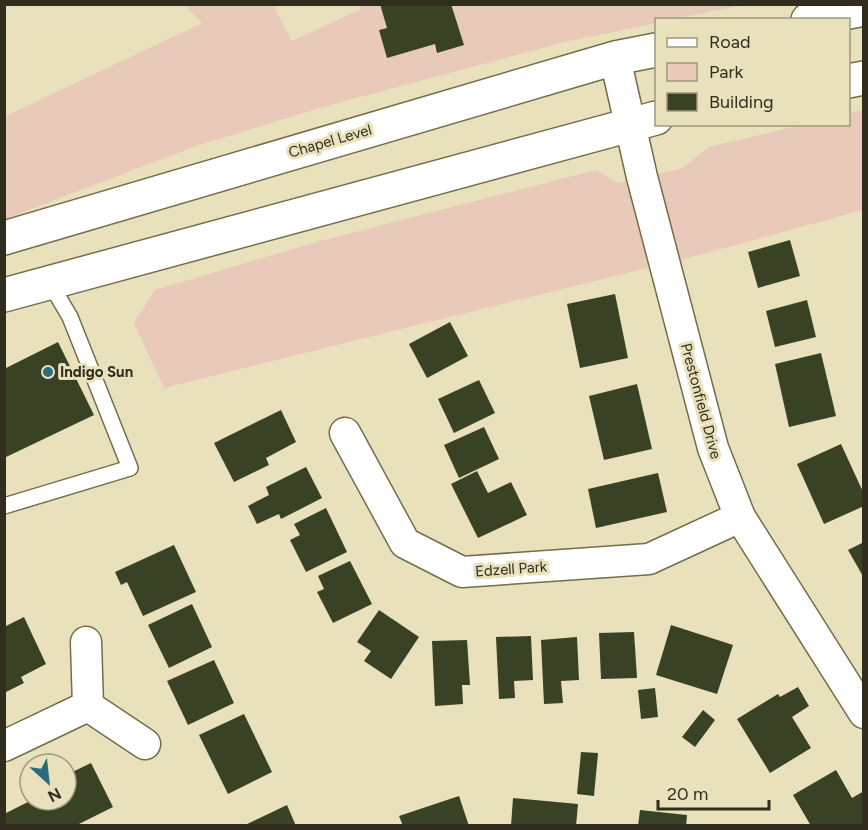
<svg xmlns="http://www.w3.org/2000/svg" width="868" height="830" viewBox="0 0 868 830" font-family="Figtree,sans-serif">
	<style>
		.green { fill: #e9c9ba }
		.building { fill: #394224 }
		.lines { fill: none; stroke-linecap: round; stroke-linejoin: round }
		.service-casing { stroke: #746d4b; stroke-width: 18 }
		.minor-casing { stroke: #746d4b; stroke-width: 33 }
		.secondary-casing { stroke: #746d4b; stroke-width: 36 }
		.service { stroke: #fff; stroke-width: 15 }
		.minor { stroke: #fff; stroke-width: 30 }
		.secondary { stroke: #fff; stroke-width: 33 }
		.poi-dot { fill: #2a6a7f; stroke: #e9e1bb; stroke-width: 2 }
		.labels { text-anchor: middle; stroke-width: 6; stroke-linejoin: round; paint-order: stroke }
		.street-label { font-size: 15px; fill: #302d1f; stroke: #e9e1bb }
		.poi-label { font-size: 15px; font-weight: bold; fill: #302d1f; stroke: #e9e1bb; text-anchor: start }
	</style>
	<rect width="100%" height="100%" fill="#e9e1bb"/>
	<!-- green -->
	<g class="green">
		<path d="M185,5h88l19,36 69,-32 -2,-4h385l-71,14 -17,1v3l-91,19 -242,65 -127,39 -191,73 -1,-102 198,-94z"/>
		<path d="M863,110v100l-160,44 -539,134 -30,-65 21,-33 165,-49 276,-71 22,13 65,-15 26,-21 92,-22 47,-1 1,-11z"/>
	</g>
	<!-- building -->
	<g class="building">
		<path d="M380,4h71l13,41 -27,8 -2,-9 -48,14 -8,-28 8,-2z"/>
		<path d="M790,240l10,36 -42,12 -10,-36z"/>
		<path d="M615,294l13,64 -48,10 -13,-64z"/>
		<path d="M807,300l9,37 -41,10 -9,-36z"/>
		<path d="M450,322l18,34 -41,22 -18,-34z"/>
		<path d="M58,342l36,73 -90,43v-89z"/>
		<path d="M821,353l15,63 -47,11 -14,-63z"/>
		<path d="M479,380l16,33 -41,20 -16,-34z"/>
		<path d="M637,384l15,65 -48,11 -15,-64z"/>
		<path d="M281,410l15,32 -30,16 3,7 -35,17 -20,-39z"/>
		<path d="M484,427l15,32 -40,19 -15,-33z"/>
		<path d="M841,444l23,50v12l-40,18 -27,-60z"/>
		<path d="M306,467l16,31 -41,21 -2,-5 -22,10 -9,-18 21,-11 -3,-8z"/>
		<path d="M477,471l11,22 23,-11 16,33 -49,23 -27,-54z"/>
		<path d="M658,473l9,39 -71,16 -8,-39z"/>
		<path d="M326,508l21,44 -41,20 -16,-32 10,-5 -6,-11z"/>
		<path d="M864,542v36l-16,-28z"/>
		<path d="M174,545l22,47 -53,24 -16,-34 -6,3 -6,-13z"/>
		<path d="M350,561l22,43 -39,19 -16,-31 7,-3 -6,-13z"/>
		<path d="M192,604l20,43 -43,21 -21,-43z"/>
		<path d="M379,610l40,27 -28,42 -27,-18 7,-10 -14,-9z"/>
		<path d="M24,617l22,47 -25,13 3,6 -20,10v-66z"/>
		<path d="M671,625l62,20 -16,49 -61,-19z"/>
		<path d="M634,632l3,46 -36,1 -2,-46z"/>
		<path d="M531,636l2,44 -19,1 1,17 -16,1 -3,-62z"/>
		<path d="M577,637l2,43 -18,1 2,22 -19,1 -3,-64z"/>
		<path d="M467,640l3,45h-8l1,19 -28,2 -3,-65z"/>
		<path d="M214,660l20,43 -46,22 -21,-44z"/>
		<path d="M798,687l11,19 -17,11 19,31 -41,25 -33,-54 41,-25 2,3z"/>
		<path d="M655,688l3,29 -17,2 -3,-29z"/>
		<path d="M703,710l12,10 -20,27 -13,-10z"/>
		<path d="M244,714l28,58 -44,22 -29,-59z"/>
		<path d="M581,752l17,1 -4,43 -17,-2z"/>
		<path d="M91,763l22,44 -38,19h-71v-12l24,-12 -3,-7 5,-2v7h36v-25z"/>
		<path d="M836,770l16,28 12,-7v35h-53l-18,-31z"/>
		<path d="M459,796l10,30h-66l-4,-10z"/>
		<path d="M513,798l65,6 -2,22h-65z"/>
		<path d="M287,805l9,21h-53z"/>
		<path d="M640,810l47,5 -1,11h-48z"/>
	</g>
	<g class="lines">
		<!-- service casing -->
		<g class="service-casing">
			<path id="service" d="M4,506l126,-38 -60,-151 -20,-34"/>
		</g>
		<!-- minor casing -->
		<g class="minor-casing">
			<g id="minor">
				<path d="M615,58l27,119 71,271 27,69 124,196"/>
				<path d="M345,433l60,110 57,29 187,-13 91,-42"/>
				<path d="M86,642l2,64 57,38"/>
				<path d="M4,746l84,-40"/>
			</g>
		</g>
		<!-- secondary casing -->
		<g class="secondary-casing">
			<g id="secondary">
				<path d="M808,20l56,-11"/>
				<path d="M848,81l16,-3"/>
				<path d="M4,238l611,-180 41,-8"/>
				<path d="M4,295l652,-177"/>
			</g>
		</g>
		<!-- service -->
		<use href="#service" class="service"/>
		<!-- minor -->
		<use href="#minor" class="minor"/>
		<!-- secondary -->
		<use href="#secondary" class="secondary"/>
	</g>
	<!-- markers -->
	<circle class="poi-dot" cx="48" cy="372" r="6"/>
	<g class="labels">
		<!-- street labels -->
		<g class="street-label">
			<text transform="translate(330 141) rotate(-16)" y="5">Chapel Level</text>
			<text transform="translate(701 401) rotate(75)" y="5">Prestonfield Drive</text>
			<text transform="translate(511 569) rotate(-4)" y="5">Edzell Park</text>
		</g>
		<!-- poi labels -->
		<g class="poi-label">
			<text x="60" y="377">Indigo Sun</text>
		</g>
	</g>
	<!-- border -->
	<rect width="868" height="830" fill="none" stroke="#302d1f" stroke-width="12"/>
	<!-- legend -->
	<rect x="655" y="18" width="195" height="108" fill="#e9e1bb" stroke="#9f997d" stroke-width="1.5"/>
	<rect x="667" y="38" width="30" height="9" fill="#ffffff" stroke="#9f997d" stroke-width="1.5"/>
	<text x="709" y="48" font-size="18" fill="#302d1f">Road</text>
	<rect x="667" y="63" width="30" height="18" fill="#e9c9ba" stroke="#9f997d" stroke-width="1.5"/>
	<text x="709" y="78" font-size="18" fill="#302d1f">Park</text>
	<rect x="667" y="93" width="30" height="18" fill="#394224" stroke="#9f997d" stroke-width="1.5"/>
	<text x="709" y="108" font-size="18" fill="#302d1f">Building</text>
	<!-- north arrow -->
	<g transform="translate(48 782) rotate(153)"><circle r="28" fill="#e9e1bb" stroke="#9f997d" stroke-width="1.5"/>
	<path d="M0-4.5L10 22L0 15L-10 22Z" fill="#2a6a7f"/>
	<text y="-9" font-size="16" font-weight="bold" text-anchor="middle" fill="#302d1f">N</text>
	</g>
	<!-- scale -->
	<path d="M658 800v9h111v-9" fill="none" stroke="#302d1f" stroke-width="3"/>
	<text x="667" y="800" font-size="18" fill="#302d1f" stroke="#e9e1bb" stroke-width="4.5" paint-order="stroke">20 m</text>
</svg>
